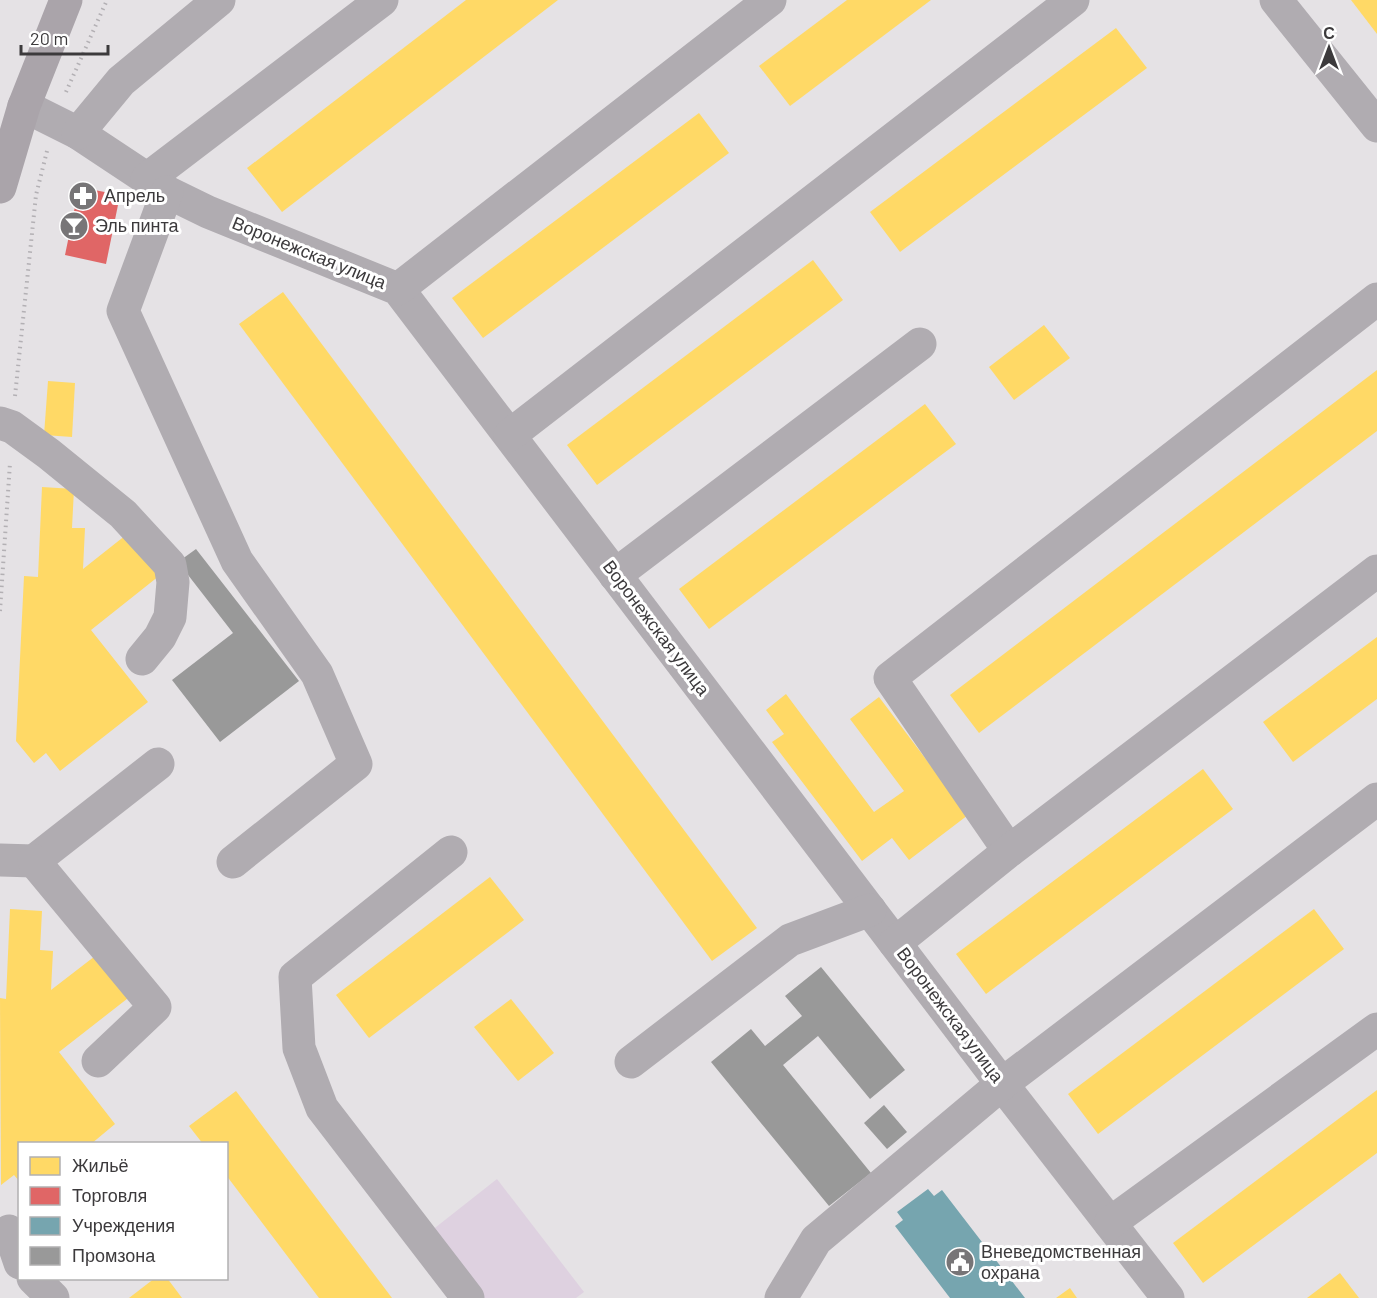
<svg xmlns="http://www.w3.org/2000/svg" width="1377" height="1298" viewBox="0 0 1377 1298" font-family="Barlow,sans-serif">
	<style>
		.green { fill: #ded1e0 }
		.homes { fill: #ffd966 }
		.shops { fill: #e06666 }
		.public { fill: #76a5af }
		.industry { fill: #999 }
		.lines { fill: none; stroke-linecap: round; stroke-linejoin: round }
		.path { stroke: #b3b0b4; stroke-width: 4; stroke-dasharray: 1.5 4.5; stroke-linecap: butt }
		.minor { stroke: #b0acb1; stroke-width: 33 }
		.major { stroke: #aaa4aa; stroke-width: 33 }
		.labels { text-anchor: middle; stroke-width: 6; stroke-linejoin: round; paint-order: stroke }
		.poi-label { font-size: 18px; fill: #3c3a3c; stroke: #fff; text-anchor: start }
		.street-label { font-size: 18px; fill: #3c3a3c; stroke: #fff }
	</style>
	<rect width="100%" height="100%" fill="#e5e2e5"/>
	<!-- green -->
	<path class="green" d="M497,1179l87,113 -8,6h-93l-52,-67z"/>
	<!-- homes -->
	<g class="homes">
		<path d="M466,0h92l-276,212 -35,-44z"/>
		<path d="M847,0h84l-141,106 -31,-40z"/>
		<path d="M1351,0h26v34z"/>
		<path d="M1116,28l31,40 -247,184 -30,-40z"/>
		<path d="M699,113l30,40 -246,185 -31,-40z"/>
		<path d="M813,260l30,40 -246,185 -30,-40z"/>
		<path d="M283,292l474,636 -45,33 -473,-637z"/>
		<path d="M1044,325l26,33 -56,42 -25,-33z"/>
		<path d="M1377,370v61l-398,302 -29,-38z"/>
		<path d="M48,381l27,2 -3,54 -28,-2z"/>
		<path d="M925,404l31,40 -247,185 -30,-40z"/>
		<path d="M42,487l32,2 -2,39h13l-2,41 48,-38 33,41 -73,58 57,72 -88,69 -14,-18 -12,10 -18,-22 8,-165 14,1z"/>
		<path d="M1377,637v62l-84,63 -30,-40z"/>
		<path d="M786,694l88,118 30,-21 -54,-72 29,-22 89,118 -59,45 -17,-22 -30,23 -90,-119 12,-8 -18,-24z"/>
		<path d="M1203,769l30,40 -247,185 -30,-40z"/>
		<path d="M490,877l34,43 -155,118 -33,-43z"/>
		<path d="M10,909l32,2 -2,39 13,1 -2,39 48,-37 33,42 -73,57 56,72 -24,20h-71v38l-6,-7 -13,10 -1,-187 6,1z"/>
		<path d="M1314,909l30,40 -246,185 -30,-40z"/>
		<path d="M511,999l43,54 -36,28 -44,-54z"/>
		<path d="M1377,1090v63l-174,130 -30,-40z"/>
		<path d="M236,1091l156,207h-73l-93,-123v-31h-23l-14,-18z"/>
		<path d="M1340,1273l19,25h-52z"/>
		<path d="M155,1278h12l15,20h-53z"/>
		<path d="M1070,1288l7,10h-21z"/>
	</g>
	<!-- shops -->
	<path class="shops" d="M79,187l41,8 -14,69 -41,-9z"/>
	<!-- public -->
	<path class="public" d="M928,1189l6,7 8,-6 83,108h-75l-55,-72 8,-6 -6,-8z"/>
	<!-- industry -->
	<g class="industry">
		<path d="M196,549l103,132 -79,61 -48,-62 61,-47 -55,-71z"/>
		<path d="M821,967l84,103 -35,29 -52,-63 -35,29 88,108 -42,33 -118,-144 40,-33 14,17 37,-30 -17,-20z"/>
		<path d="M884,1105l23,27 -20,17 -23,-26z"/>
	</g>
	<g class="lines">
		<!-- path -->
		<g class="path">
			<path d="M66,92l41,-92"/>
			<path d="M15,396l21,-201 11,-44"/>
			<path d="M0,611l10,-148"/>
		</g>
		<!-- minor -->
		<g class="minor">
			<path d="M1276,0l101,126"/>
			<path d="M24,106l54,27 89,59 41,20 190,77 604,795 166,214"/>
			<path d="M78,133l43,-52 98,-81"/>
			<path d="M147,179l235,-179"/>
			<path d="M167,192l-44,119 114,250 80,113 39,90 -123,98"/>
			<path d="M398,289l372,-289"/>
			<path d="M0,423l12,4 37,27 74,60 47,51 3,17 -3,35 -10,20 -18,22"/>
			<path d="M510,435l563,-435"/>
			<path d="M615,575l305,-231"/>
			<path d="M1009,851l-119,-173 487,-379"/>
			<path d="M451,852l-156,125 4,71 23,60 146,190"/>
			<path d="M0,860l34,1 124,-97"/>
			<path d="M34,861l121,146 -57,54"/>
			<path d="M895,943l114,-92 368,-280"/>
			<path d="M631,1062l159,-122 80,-30"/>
			<path d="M1110,1223l267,-194"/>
			<path d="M9,1231l11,32"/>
			<path d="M33,1278l20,20"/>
			<path d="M781,1298l35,-58 186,-156 375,-285"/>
		</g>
		<!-- major -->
		<path class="major" d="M0,187l24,-81 42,-106"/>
	</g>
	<!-- icons -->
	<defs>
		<g id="pharmacy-disc" transform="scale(1.5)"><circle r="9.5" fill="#777577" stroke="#fff"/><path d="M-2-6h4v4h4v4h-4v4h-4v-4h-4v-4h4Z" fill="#fff"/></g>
		<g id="bar-disc" transform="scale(1.5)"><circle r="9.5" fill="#777577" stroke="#fff"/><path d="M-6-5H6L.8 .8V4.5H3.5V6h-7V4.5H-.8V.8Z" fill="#fff"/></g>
		<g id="civic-disc" transform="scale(1.5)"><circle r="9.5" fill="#777577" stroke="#fff"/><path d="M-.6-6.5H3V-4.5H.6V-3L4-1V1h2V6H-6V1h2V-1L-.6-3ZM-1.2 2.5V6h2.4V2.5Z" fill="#fff"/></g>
	</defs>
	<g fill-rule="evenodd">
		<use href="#pharmacy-disc" x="83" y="196"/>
		<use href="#bar-disc" x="74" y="226"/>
		<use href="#civic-disc" x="960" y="1262"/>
	</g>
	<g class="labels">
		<!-- poi labels -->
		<g class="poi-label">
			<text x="104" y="202">Апрель</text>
			<text x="95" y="232">Эль пинта</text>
			<text x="981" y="1258">Вневедомственная<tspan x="981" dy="21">охрана</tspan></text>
		</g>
		<!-- street labels -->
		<g class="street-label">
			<text transform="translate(309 253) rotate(22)" y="6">Воронежская улица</text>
			<text transform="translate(656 628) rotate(53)" y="6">Воронежская улица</text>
			<text transform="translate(950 1015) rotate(53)" y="6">Воронежская улица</text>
		</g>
	</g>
	<!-- legend -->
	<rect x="18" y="1142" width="210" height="138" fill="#ffffff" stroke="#b1b0b1" stroke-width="1.5"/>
	<rect x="30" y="1157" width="30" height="18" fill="#ffd966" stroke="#b1b0b1" stroke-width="1.5"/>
	<text x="72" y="1172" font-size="18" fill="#3c3a3c">Жильё</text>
	<rect x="30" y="1187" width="30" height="18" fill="#e06666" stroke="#b1b0b1" stroke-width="1.5"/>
	<text x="72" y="1202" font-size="18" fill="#3c3a3c">Торговля</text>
	<rect x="30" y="1217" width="30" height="18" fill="#76a5af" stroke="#b1b0b1" stroke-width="1.5"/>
	<text x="72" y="1232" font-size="18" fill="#3c3a3c">Учреждения</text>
	<rect x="30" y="1247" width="30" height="18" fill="#999999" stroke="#b1b0b1" stroke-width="1.5"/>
	<text x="72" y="1262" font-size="18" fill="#3c3a3c">Промзона</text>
	<!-- north arrow -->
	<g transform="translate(1329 48)" stroke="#ffffff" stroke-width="4.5" paint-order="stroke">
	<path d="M0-4.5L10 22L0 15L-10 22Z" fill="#3c3a3c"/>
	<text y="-9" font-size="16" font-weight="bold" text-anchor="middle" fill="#3c3a3c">С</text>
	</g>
	<!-- scale -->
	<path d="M21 45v9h87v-9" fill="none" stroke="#3c3a3c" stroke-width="3"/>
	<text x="30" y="45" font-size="18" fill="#3c3a3c" stroke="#ffffff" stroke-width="4.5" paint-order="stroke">20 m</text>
</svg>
